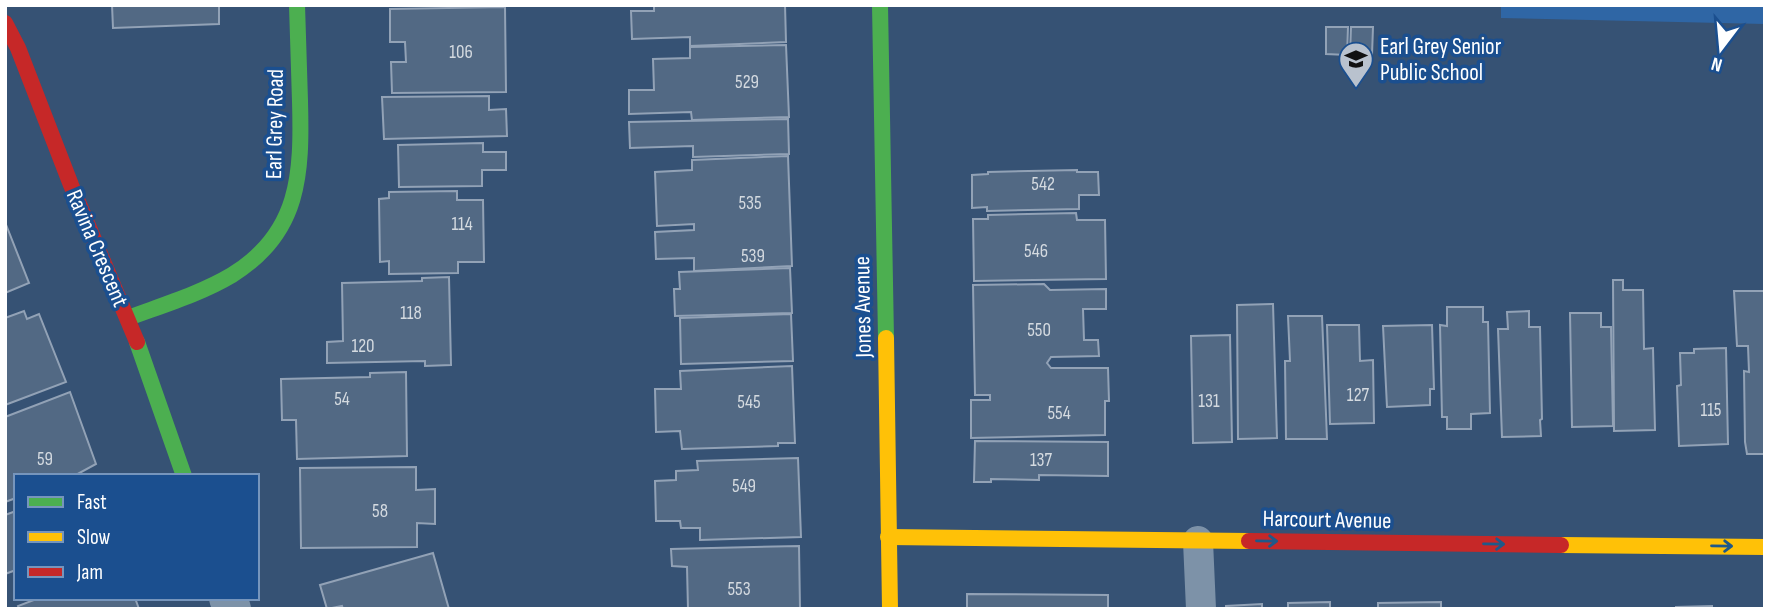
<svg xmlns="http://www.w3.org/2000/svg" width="1770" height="614" viewBox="0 0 1770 614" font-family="'Sofia Sans Condensed',sans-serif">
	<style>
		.green { fill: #2f66a5 }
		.building { fill: #526984; stroke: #92a2b6; stroke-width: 2 }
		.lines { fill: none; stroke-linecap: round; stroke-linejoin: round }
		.lane { stroke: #7d92a8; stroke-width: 30 }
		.street { stroke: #7d92a8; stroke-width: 38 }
		.fast { stroke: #4caf50; stroke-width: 16 }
		.slow { stroke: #ffc107; stroke-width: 16 }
		.jam { stroke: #c62828; stroke-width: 16 }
		.oneway { stroke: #205989 }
		.labels { text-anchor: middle; stroke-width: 7; stroke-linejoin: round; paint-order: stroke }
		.number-label { font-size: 19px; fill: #d4dae0 }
		.poi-label { font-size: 23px; fill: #fff; stroke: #1b4f8f; text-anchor: start }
		.street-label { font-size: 23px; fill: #fff; stroke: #1b4f8f }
	</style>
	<rect width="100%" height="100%" fill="#365274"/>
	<!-- green -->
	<path class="green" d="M1501,5h264v19l-264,-6z"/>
	<!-- building -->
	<g class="building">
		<path d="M112,5h107v19l-106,4z"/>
		<path d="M654,5h131l1,37 -96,4v-9l-58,2 -1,-28h23z"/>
		<path d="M505,7l1,85 -114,1 -1,-31h15l-1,-20h-15v-33z"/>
		<path d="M1326,27h22l-1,28 -21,-1z"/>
		<path d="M1351,27h22l-1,28h-22z"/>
		<path d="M786,45l3,72 -97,3 -1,-8 -62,2v-24h25l-1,-31 37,-1v-11z"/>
		<path d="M489,96v14l17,-1 1,27 -123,3 -2,-42z"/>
		<path d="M788,119l1,35 -96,3v-11l-63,2 -1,-26z"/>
		<path d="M483,143v9h23v18h-24v16l-83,1 -1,-42z"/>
		<path d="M788,156l4,110 -98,5v-13l-38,1 -1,-27 39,-2v-6l-37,2 -2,-54 37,-2v-10z"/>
		<path d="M1077,170v2h21l1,23h-20v14l-92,2v-4l-15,1v-33l16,-1v-2z"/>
		<path d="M457,191v9h26l1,62h-26v11l-69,1v-13l-9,1 -1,-63 10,-1v-6z"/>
		<path d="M1076,213l1,7h28l1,59 -132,2 -1,-62h15v-4z"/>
		<path d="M5,222l24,61 -24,10z"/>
		<path d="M790,268l2,45 -117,3 -1,-27h6l-1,-17z"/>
		<path d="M449,277l2,88 -26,1v-5l-98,2v-21l16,-1 -1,-58 80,-2v-3z"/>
		<path d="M1613,280h10v10h20l1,59 9,-1 2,82 -41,1z"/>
		<path d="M1044,284l6,6 56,-1v20h-23l1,31h14l1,16 -48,1 -4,6 4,5h57l1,33h-4v34l-134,3v-38h19v-5h-15l-2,-110z"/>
		<path d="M1734,291h31v163h-18l-2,-12 -1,-71 5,1 -1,-26h-11z"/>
		<path d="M1273,304l4,134 -39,1 -1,-134z"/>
		<path d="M1447,307h36v15h5l2,91 -19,1v15h-24v-12h-5l-2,-92 7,1z"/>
		<path d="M24,311l3,8 12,-5 27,68 -61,23v-87z"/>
		<path d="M1529,311v16h11l2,92 -2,1 1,16 -39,1 -4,-108h10l-1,-17z"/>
		<path d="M1570,313h31v14h10l2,99 -41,1z"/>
		<path d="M791,314l2,47 -112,3 -1,-46z"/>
		<path d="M1288,316h34l5,123h-41l-1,-78h5z"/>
		<path d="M1327,325h32l1,36 13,-1 1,63 -44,1z"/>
		<path d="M1432,325l2,64h-4v16l-43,2 -4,-81z"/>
		<path d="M1230,335l2,107 -39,1 -2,-107z"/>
		<path d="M1726,348l2,96 -49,2 -2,-60 4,-1 -1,-32h14v-4z"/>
		<path d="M792,366l3,77h-17v3l-96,3 -2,-18 -24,1 -1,-43h26l-1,-18z"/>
		<path d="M406,372l1,84 -110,3 -1,-39h-14l-1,-41 89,-2v-4z"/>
		<path d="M70,392l26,72 -22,12h-58v22l-11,4v-85z"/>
		<path d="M975,441l133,1v34l-69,-1v5l-48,-1v3h-17z"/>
		<path d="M798,458l3,79 -101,3v-12h-19l-1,-7h-24l-1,-40 21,-1v-9l22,-1 -1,-9z"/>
		<path d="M416,467v23l19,-1v35l-18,-1v24l-116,1 -1,-80z"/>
		<path d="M16,511v59l-11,4v-59z"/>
		<path d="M799,546l1,63h-112l-1,-42 -15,-1 -1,-17z"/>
		<path d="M433,553l16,56h-106l-1,-3 -15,3 -7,-24z"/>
		<path d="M967,594l141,1v14h-141z"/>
		<path d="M39,598h96l4,11h-120l-1,-3z"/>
		<path d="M1330,602v7h-42v-6z"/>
		<path d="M1441,602v7h-63v-6z"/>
		<path d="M1262,604v5h-36v-3z"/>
		<path d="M1712,606v3h-36v-2z"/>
	</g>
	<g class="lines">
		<!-- lane -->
		<path class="lane" d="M1198,541l3,68"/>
		<!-- street -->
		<path class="street" d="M228,598l4,11"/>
		<!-- fast -->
		<g class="fast">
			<path d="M880,5l6,333"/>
			<path d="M128,318c35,-13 72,-24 104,-43 68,-42 70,-101 68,-174 -1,-32 -2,-64 -3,-96"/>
			<path d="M137,342l47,134"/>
		</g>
		<!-- slow -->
		<g class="slow">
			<path d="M886,338l4,271"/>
			<path d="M888,537l361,4"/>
			<path d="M1561,545l204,2"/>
		</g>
		<!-- jam -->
		<g class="jam">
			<path d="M5,23l13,25 53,137 66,157"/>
			<path d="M1249,541l312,4"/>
		</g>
	</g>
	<!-- one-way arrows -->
	<defs><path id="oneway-shaft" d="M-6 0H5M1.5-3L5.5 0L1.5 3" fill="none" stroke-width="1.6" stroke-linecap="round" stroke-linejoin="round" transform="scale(1.75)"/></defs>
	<g class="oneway">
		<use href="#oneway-shaft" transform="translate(1267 541) rotate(1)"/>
		<use href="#oneway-shaft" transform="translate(1494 544) rotate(1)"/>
		<use href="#oneway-shaft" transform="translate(1722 546) rotate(1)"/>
	</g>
	<!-- icons -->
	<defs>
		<g id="school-pin" transform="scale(1.75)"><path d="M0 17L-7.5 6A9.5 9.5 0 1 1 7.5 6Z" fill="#b9c2ce" stroke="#1b4f8f"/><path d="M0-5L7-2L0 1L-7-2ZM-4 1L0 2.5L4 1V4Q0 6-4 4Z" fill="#111"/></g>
	</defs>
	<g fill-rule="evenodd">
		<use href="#school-pin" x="1356" y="59"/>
	</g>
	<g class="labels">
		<!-- number labels -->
		<g class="number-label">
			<text x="461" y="58">106</text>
			<text x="747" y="88">529</text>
			<text x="1043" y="190">542</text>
			<text x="750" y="209">535</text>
			<text x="462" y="230">114</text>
			<text x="1036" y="257">546</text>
			<text x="753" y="262">539</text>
			<text x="411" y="319">118</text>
			<text x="1039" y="336">550</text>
			<text x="363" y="352">120</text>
			<text x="1358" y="401">127</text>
			<text x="342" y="405">54</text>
			<text x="1209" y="407">131</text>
			<text x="749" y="408">545</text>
			<text x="1711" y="416">115</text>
			<text x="1059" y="419">554</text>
			<text x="45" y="465">59</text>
			<text x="1041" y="466">137</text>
			<text x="744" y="492">549</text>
			<text x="380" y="517">58</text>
			<text x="739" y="595">553</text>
		</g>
		<!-- poi labels -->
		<g class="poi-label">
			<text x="1380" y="54">Earl Grey Senior<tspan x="1380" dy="26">Public School</tspan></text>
		</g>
		<!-- street labels -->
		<g class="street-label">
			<text transform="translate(274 124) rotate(-89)" y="8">Earl Grey Road</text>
			<text transform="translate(98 248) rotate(67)" y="8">Ravina Crescent</text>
			<text transform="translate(862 307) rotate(-91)" y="8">Jones Avenue</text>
			<text transform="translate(1327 519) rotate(1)" y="8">Harcourt Avenue</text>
		</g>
	</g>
	<!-- border -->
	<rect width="1770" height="614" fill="none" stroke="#ffffff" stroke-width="14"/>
	<!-- legend -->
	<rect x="14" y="474" width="245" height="126" fill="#1b4f8f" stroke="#7695bc" stroke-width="2"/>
	<rect x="28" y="497" width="35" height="10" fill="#4caf50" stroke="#7695bc" stroke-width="2"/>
	<text x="77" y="509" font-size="21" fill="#ffffff">Fast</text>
	<rect x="28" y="532" width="35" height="10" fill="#ffc107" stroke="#7695bc" stroke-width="2"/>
	<text x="77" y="544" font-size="21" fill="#ffffff">Slow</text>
	<rect x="28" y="567" width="35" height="10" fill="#c62828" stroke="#7695bc" stroke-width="2"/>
	<text x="77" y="579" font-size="21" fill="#ffffff">Jam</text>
	<!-- north arrow -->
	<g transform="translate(1721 49) rotate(196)" stroke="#1b4f8f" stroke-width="5" paint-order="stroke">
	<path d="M0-5L12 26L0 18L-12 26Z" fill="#ffffff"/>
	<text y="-10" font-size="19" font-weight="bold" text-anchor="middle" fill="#ffffff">N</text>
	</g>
</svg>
